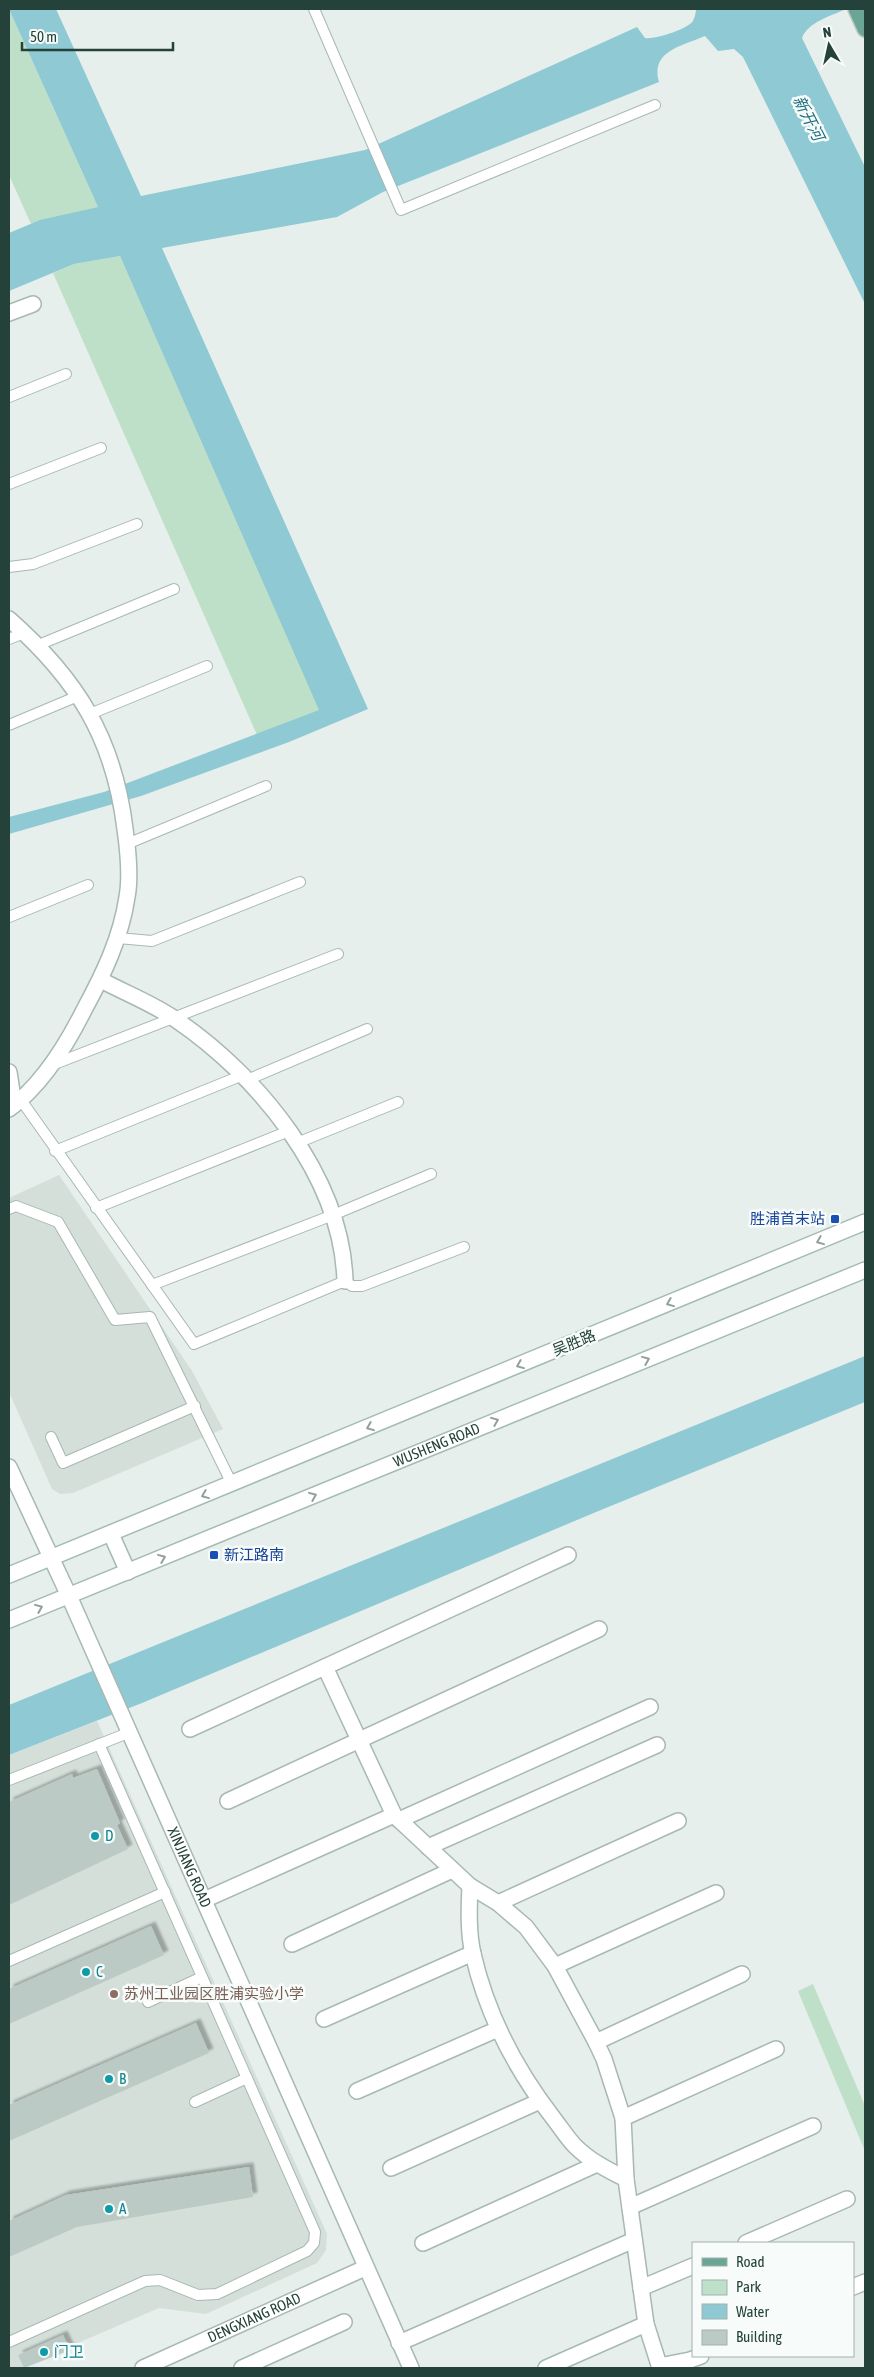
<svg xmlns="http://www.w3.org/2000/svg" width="874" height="2377" viewBox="0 0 874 2377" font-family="'Asap Condensed','Noto Sans SC',sans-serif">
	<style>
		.built { fill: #d4dfda }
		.green { fill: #bfe0c8 }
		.water { fill: #8ec9d4 }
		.building { fill: #bbcac4; filter: url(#shadow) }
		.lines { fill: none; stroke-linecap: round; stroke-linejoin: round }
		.service-casing { stroke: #a8b8b2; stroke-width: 12 }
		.minor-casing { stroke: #a8b8b2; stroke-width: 18 }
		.tertiary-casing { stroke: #a8b8b2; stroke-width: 18 }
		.secondary-casing { stroke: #a4bbb3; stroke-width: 18 }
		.primary-casing { stroke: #c2cac8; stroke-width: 18 }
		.service { stroke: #fff; stroke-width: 10 }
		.minor { stroke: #fff; stroke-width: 15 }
		.tertiary { stroke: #fff; stroke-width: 15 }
		.secondary { stroke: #fff; stroke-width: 15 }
		.primary { stroke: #6aa596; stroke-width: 15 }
		.oneway { stroke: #92a09c }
		.transit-dot { fill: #1a4fb4; stroke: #f7fbf9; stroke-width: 2 }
		.culture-dot { fill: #0f9aa8; stroke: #f7fbf9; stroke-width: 2 }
		.education-dot { fill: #8d6e63; stroke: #f7fbf9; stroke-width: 2 }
		.labels { text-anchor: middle; stroke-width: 5; stroke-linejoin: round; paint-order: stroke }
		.transit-label { font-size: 15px; fill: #164399; stroke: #f7fbf9; text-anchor: end }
		.street-label { font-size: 15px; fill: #24423a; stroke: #f7fbf9 }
		.culture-label { font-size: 15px; fill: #0d838f; stroke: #f7fbf9; text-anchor: start }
		.education-label { font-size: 15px; fill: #785e54; stroke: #f7fbf9; text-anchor: start }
		.water-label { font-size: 16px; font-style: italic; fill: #1c6f80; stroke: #f7fbf9 }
	</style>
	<defs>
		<filter id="shadow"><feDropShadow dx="4.5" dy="-4.5" stdDeviation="1" flood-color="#0004"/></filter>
	</defs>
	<rect width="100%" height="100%" fill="#e6efeb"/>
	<!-- built -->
	<g class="built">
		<path d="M59,1175l133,196 31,58 -150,64 -13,1 -8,-5 -43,-97v-194z"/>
		<path d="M97,1721l230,513 -1,16 -9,13 -111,51 -47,-6 -139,60h-11v-613z"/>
	</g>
	<!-- green -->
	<g class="green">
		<path d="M9,9l89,198 -67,17 -22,-49z"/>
		<path d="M120,256l200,454 -63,25 -204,-462 21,-9z"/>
		<path d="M813,1984l52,122v45l-67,-160z"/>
	</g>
	<!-- water -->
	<g class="water">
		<path d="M9,9h47l85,187 224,-46 272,-123 8,11c9,2 43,-9 48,-17 2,-4 3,-9 3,-12h150c-15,7 -38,13 -44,29l63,129v137l-122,-247 -9,-8 -16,2 -13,-15c-23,10 -55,15 -46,46l-276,110 -46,25 -175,31 206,461 -79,33 -148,54 -132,38v-17l95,-25 215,-82 -199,-454 -46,8 -65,27v-58l31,-13 58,-13z"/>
		<path d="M865,1356v46l-269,110 -454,191 -133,52v-50z"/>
	</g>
	<!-- building -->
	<g class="building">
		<path d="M97,1769l23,54 -3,2 11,24 -119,56v-103l63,-28 1,4z"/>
		<path d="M151,1926l13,29 -155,69v-35z"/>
		<path d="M196,2023l13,30 -200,88v-36z"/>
		<path d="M249,2167l4,30 -176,30 -68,30v-36l57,-26z"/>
		<path d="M63,2335l7,15 -46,18 -6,-13z"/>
	</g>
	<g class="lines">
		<!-- service casing -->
		<g class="service-casing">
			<g id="service">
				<path d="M314,9l87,201 254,-105"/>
				<path d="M9,397l57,-23"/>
				<path d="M9,484l92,-36"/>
				<path d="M9,567l24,-3 104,-40"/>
				<path d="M9,639l15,-6"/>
				<path d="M36,646l138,-57"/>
				<path d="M90,714l117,-48"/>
				<path d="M9,725l69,-29"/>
				<path d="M127,844l139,-58"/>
				<path d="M9,917l79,-32"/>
				<path d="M118,938l34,3 148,-59"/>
				<path d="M52,1065l286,-111"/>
				<path d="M247,1080l120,-51"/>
				<path d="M21,1100l173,244 151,-63 7,5h10l102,-39"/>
				<path d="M297,1143l101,-41"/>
				<path d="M55,1151l188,-76"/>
				<path d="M96,1208l193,-77"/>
				<path d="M9,1209l7,-3 42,16 57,98 35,-3 82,167"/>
				<path d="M152,1285l181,-70 98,-41"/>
				<path d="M51,1437l12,26 132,-57"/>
				<path d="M9,1780l119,-47"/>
				<path d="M9,1961l156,-69"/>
				<path d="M148,2002l54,-25"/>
				<path d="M195,2102l52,-24"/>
				<path d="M9,2342l136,-61 15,-1 38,15 19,-1 90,-43 7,-8 1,-11 -216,-488"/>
			</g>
		</g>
		<!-- minor casing -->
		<g class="minor-casing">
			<g id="minor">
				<path d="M9,313l24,-9"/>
				<path d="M9,619c68,60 105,119 116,210 3,21 6,47 2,68 -6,41 -24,78 -43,113 -18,36 -42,75 -75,99"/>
				<path d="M101,980c24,13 51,23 74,39 83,56 167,158 170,262"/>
				<path d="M9,1072l5,33"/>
				<path d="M325,1667l69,148 76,71 28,17 28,24 29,39 41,76 8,17 19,59 3,61 15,109 5,36 14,44"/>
				<path d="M190,1729l378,-174"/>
				<path d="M228,1801l371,-172"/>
				<path d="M399,1820l251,-113"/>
				<path d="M428,1847l229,-102"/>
				<path d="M470,1886c-1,22 -2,46 3,68 14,61 43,116 81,165 7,9 14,20 21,27 15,15 33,24 51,33"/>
				<path d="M204,1900l190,-85"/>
				<path d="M498,1903l180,-82"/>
				<path d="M292,1944l160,-74"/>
				<path d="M555,1966l161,-73"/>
				<path d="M324,2019l149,-66"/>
				<path d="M596,2042l146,-68"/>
				<path d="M357,2091l141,-62"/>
				<path d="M623,2118l153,-69"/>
				<path d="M391,2168l149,-67"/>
				<path d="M630,2207l183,-81"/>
				<path d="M423,2243l174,-79"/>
				<path d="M746,2243l101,-44"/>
				<path d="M853,2287l12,-5"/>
				<path d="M641,2288l52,-22"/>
				<path d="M399,2343l235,-103"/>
				<path d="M659,2366l31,-6 11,-4"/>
				<path d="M242,2368l102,-46"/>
				<path d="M546,2368l100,-44"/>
			</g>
		</g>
		<!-- tertiary casing -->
		<g class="tertiary-casing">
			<g id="tertiary">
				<path id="s1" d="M9,1467l60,129 342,772"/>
				<path id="s2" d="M143,2368l222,-100"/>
			</g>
		</g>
		<!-- secondary casing -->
		<g class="secondary-casing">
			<g id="secondary">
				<path d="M111,1534l17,38"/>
				<path d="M9,1575l856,-353"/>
				<path id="s3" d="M9,1620l856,-350"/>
			</g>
		</g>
		<!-- primary casing -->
		<g class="primary-casing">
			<path id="primary" d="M856,9l9,20"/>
		</g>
		<!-- service -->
		<use href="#service" class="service"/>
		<!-- minor -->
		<use href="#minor" class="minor"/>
		<!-- tertiary -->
		<use href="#tertiary" class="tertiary"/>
		<!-- secondary -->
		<use href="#secondary" class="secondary"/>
		<!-- primary -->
		<use href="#primary" class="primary"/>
	</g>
	<!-- one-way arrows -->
	<defs><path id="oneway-chevron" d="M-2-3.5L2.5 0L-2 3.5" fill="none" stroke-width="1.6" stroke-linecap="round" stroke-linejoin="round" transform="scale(1.25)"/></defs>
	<g class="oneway">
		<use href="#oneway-chevron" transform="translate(820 1241) rotate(158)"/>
		<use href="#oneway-chevron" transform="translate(670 1303) rotate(158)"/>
		<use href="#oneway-chevron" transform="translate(646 1360) rotate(-22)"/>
		<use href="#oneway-chevron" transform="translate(520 1365) rotate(158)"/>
		<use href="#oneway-chevron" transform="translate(495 1421) rotate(-22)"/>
		<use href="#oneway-chevron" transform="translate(370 1427) rotate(158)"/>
		<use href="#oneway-chevron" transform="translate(205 1495) rotate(158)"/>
		<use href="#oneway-chevron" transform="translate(313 1496) rotate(-22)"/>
		<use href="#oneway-chevron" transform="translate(162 1558) rotate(-22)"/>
		<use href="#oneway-chevron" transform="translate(39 1608) rotate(-22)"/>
	</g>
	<!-- markers -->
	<g class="transit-dot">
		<rect x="830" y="1214" width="10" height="10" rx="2.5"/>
		<rect x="209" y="1550" width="10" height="10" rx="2.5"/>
	</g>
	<g class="culture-dot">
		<circle cx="95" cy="1836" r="5"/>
		<circle cx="86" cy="1972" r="5"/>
		<circle cx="109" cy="2079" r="5"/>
		<circle cx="109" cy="2209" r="5"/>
		<circle cx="44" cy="2352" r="5"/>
	</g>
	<circle class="education-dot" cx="114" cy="1994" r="5"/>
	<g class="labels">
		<!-- transit labels -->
		<g class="transit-label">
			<text x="825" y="1224">胜浦首末站</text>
			<text x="224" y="1560" text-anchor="start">新江路南</text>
		</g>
		<!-- street labels -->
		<g class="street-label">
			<text transform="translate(574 1343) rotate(-22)" y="5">吴胜路</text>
			<text dy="5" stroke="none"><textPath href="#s3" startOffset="462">WUSHENG ROAD</textPath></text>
			<text dy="5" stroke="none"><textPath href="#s1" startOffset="439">XINJIANG ROAD</textPath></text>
			<text dy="5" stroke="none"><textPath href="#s2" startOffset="122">DENGXIANG ROAD</textPath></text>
		</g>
		<!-- culture labels -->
		<g class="culture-label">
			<text x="105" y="1841">D</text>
			<text x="96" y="1977">C</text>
			<text x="119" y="2084">B</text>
			<text x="119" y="2214">A</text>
			<text x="54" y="2357">门卫</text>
		</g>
		<!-- education labels -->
		<g class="education-label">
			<text x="124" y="1999">苏州工业园区胜浦实验小学</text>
		</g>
		<!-- water labels -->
		<g class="water-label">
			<text transform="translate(809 118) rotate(63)" y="6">新开河</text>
		</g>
	</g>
	<!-- border -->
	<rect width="874" height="2377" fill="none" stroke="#24423a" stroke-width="20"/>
	<!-- legend -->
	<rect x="692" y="2242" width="162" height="115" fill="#f7fbf9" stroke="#a3b1ad"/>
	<rect x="702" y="2258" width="25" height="8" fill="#6aa596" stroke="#a3b1ad"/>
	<text x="736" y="2267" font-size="15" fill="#24423a">Road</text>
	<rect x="702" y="2280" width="25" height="15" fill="#bfe0c8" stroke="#a3b1ad"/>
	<text x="736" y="2292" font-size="15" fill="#24423a">Park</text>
	<rect x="702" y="2304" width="25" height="15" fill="#8ec9d4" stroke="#a3b1ad"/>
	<text x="736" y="2317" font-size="15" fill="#24423a">Water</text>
	<rect x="702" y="2330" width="25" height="15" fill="#bbcac4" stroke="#a3b1ad"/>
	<text x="736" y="2342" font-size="15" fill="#24423a">Building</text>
	<!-- north arrow -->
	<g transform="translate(829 45) rotate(351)" stroke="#f7fbf9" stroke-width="4" paint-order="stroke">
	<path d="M0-4L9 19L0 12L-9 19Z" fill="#24423a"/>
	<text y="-8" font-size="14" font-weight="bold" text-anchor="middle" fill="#24423a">N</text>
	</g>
	<!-- scale -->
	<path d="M22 42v8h151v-8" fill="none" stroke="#24423a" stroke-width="2.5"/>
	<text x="30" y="42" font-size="15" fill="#24423a" stroke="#f7fbf9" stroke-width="4" paint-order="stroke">50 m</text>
</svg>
